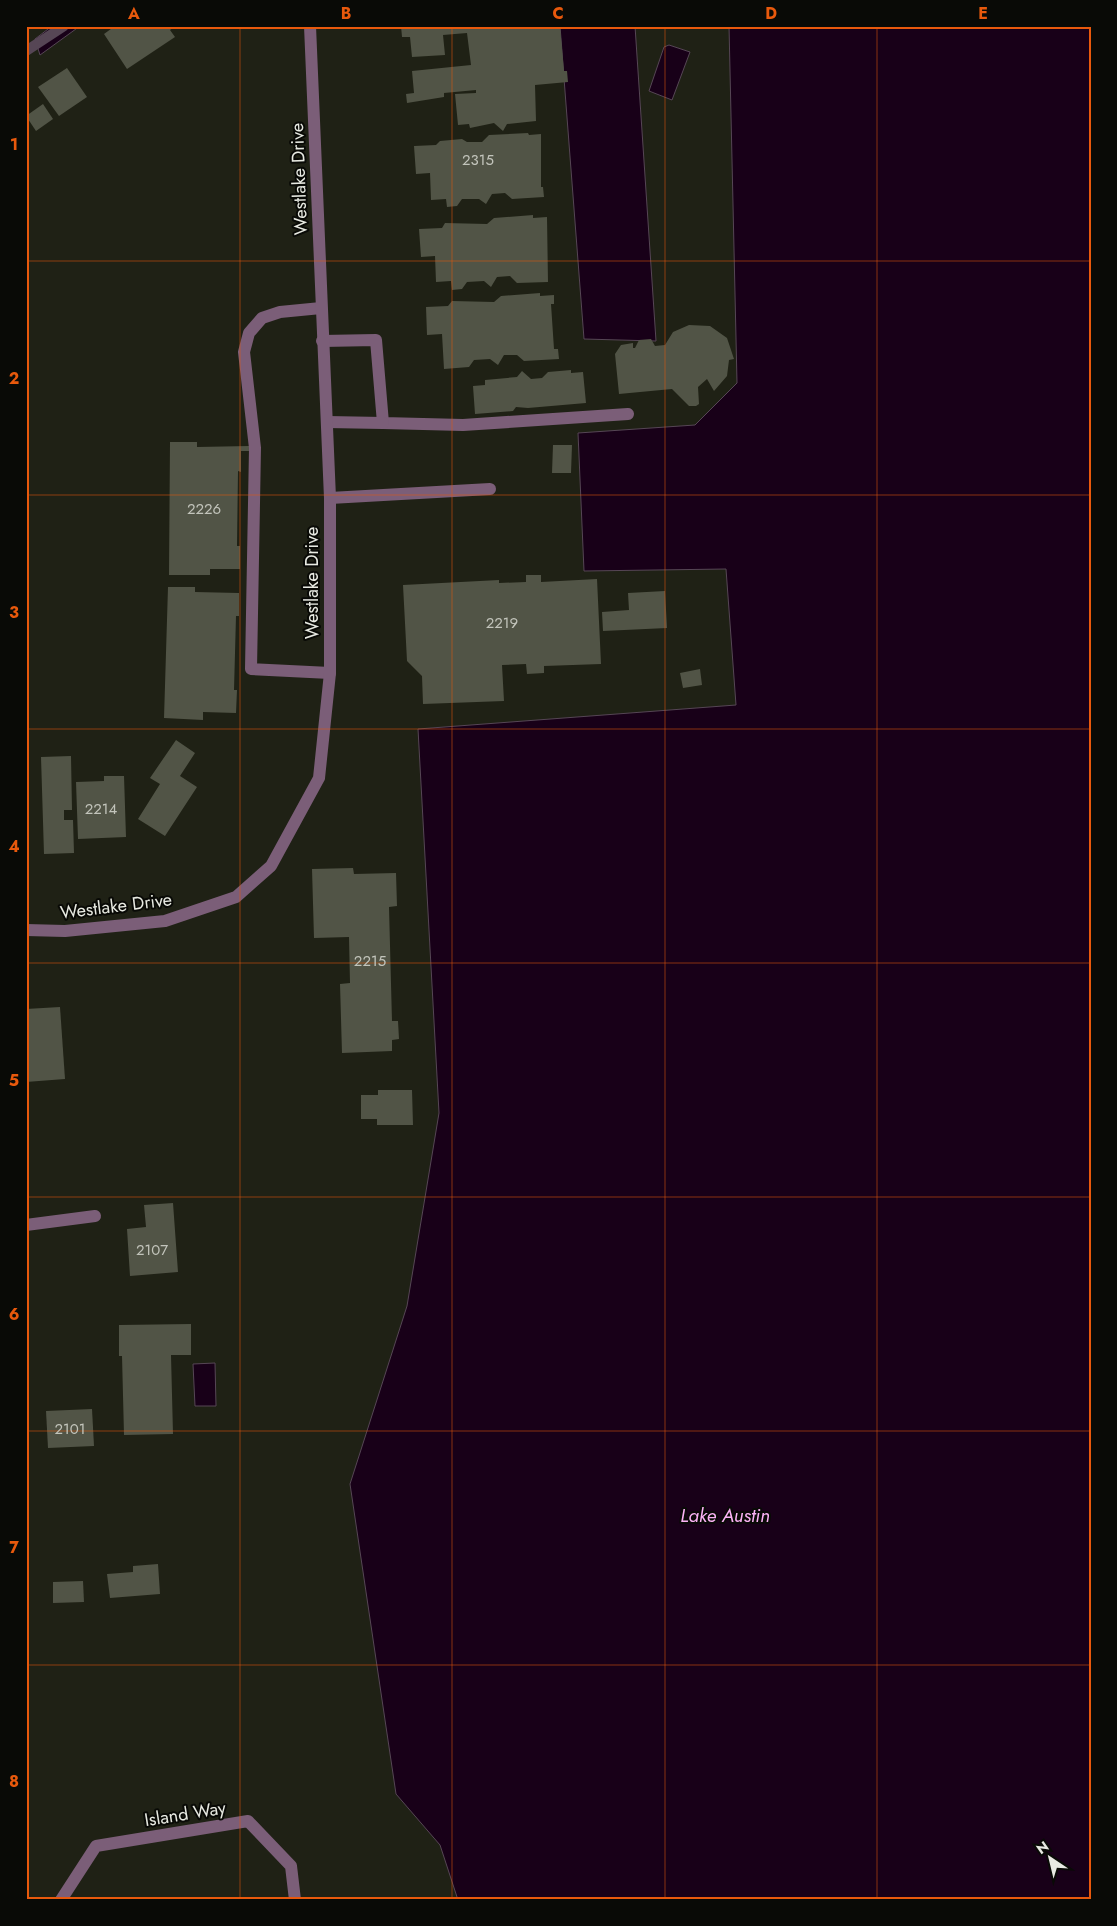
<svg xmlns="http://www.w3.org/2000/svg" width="1117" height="1926" viewBox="0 0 1117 1926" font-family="Jost,sans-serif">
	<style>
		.water { fill: #180018; stroke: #564655 }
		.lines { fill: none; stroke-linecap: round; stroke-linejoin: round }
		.stream { stroke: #564655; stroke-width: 10 }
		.building { fill: #515446 }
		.service { stroke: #7b5e78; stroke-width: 12 }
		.minor { stroke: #7b5e78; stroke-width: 12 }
		.grid { fill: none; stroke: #e8590c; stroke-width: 1; stroke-opacity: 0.55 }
		.labels { text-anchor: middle; stroke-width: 4; stroke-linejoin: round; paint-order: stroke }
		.number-label { font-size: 15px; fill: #c2c4bb }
		.street-label { font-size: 18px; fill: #e8eae2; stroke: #090a06 }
		.water-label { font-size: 19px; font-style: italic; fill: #fbb2f5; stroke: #090a06 }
		.neatline { fill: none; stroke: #e8590c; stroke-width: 2 }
		.grid-label { font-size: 16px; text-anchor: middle; font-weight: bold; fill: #e8590c }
	</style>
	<rect width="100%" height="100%" fill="#1f2115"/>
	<!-- water -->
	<g class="water">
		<path d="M52,26h28l-40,29 -5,-16z"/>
		<path d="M560,26h75l21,315 -72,-2z"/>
		<path d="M729,26h362v1874h-633l-18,-55 -44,-51 -46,-310 57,-178 32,-193 -21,-384 318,-24 -10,-136 -142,2 -6,-138 117,-8 42,-42z"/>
		<path d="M669,45l21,7 -18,48 -23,-9 15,-44z"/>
		<path d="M215,1363l1,43h-21l-2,-42z"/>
	</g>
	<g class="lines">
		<!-- stream -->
		<path class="stream" d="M26,51l38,-25"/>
	</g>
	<!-- building -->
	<g class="building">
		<path d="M115,26h60l-5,4 5,7 -48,32 -23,-35z"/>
		<path d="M401,26h159l4,45h3l1,11 -33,3 1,36 -29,3 -4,7 -9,-8 -24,5 -1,-4 -11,1 -3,-31 21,-1v-3l-32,3v4l-37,6 -1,-9 8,-1 -2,-22 59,-6 -4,-32 -24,2 2,20 -33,2 -2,-20h-8z"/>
		<path d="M67,68l20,29 -28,19 -21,-29z"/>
		<path d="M43,104l10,15 -17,12 -10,-15z"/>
		<path d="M528,133l1,2 12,-1v53h2l1,10 -32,2 -7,-6 -13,1 -6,10 -7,-5h-17l-5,7 -10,1 -1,-8 -15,1 -1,-27 -14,1 -2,-28 22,-1 4,-4 22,-2 5,3h15l7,-7z"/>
		<path d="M533,215v3l14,-1 1,65 -31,1 -7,-7 -13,1 -6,10 -7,-6 -17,1 -5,7 -10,1 -1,-9 -15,1 -1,-26 -14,1 -2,-28 23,-1 3,-5 42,1 7,-6z"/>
		<path d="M540,293v3l14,-1v9h-3l3,45h4l1,10 -35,2 -7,-6h-13l-6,10 -8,-6 -16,1 -5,7 -25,2 -2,-35 -15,1 -1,-28 22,-1 4,-5 42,1 7,-6z"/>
		<path d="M689,325l21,1 17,12 7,21 -5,1 -2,16 -13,15 -7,-12 -9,8 1,17 -3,2h-7l-17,-17 -53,5 -4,-40 6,-9 12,-2v5h2l4,-8 12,-1 4,7 10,-1 8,-13z"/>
		<path d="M571,370v3l12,-1 3,31 -58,5 -12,-1 -3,4 -38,3 -2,-28 12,-1v-5l32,-3 5,-6 9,8 11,-1 6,-6z"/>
		<path d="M170,442h27v5l52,-1v5h-8v21l-3,-1 -1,75h3v23h-30v6h-41z"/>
		<path d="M553,445h19l-1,28h-19z"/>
		<path d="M526,575h15v7l56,-3 4,85 -57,2v7l-17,1 -1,-10 -24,1 2,36 -81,3 -1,-28 -15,-15 -4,-76 96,-5v3l27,-1z"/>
		<path d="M168,587h27v5l44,1v23h-3l-2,74h3l-1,23 -33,-1v8l-39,-2z"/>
		<path d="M665,591l2,37 -64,3 -1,-19 27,-2 -1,-17z"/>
		<path d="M700,669l2,16 -19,3 -3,-15z"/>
		<path d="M176,740l19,13 -15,23 17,11 -32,49 -27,-17 22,-35 -10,-6z"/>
		<path d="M71,756l1,54h-8v10h9l1,33 -30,1 -3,-97z"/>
		<path d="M104,776h20l2,61 -48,2 -2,-57 28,-1z"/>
		<path d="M353,868l1,6 42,-1 1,33 -8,1 3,114h6l1,18 -7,1v11l-50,2 -2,-69 10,-1 -1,-46 -35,1 -2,-69z"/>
		<path d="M60,1007l5,72 -39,3v-73z"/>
		<path d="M378,1090h34l1,35h-36v-6h-16v-24h17z"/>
		<path d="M173,1203l5,69 -48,4 -3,-47 19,-2 -2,-22z"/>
		<path d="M191,1324v31h-20l2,79 -49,1 -2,-79h-3v-31z"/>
		<path d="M92,1409l2,37 -46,2 -2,-37z"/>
		<path d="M158,1564l2,30 -50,4 -3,-24 26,-2v-6z"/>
		<path d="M83,1581l1,21 -31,1v-21z"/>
	</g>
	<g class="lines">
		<!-- service -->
		<g class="service">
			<path d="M321,308l-41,4 -18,6 -13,15 -5,19 11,96 -4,221 79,4"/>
			<path d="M322,341l54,-1 7,83 80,2 165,-11"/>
			<path d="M327,422l56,1"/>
			<path d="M330,498l160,-9"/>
			<path d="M26,1225l69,-9"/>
		</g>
		<!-- minor -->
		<g class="minor">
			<path d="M26,930l39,1 100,-10 71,-24 35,-31 48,-88 11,-105v-175l-20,-472"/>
			<path d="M61,1900l35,-54 152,-25 43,45 4,34"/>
		</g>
	</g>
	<!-- grid -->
	<path class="grid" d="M240,26v1874M452,26v1874M665,26v1874M877,26v1874M26,261h1065M26,495h1065M26,729h1065M26,963h1065M26,1197h1065M26,1431h1065M26,1665h1065"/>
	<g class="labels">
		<!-- number labels -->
		<g class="number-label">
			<text x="478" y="165">2315</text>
			<text x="204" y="514">2226</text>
			<text x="502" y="628">2219</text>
			<text x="101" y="814">2214</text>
			<text x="370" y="966">2215</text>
			<text x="152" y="1255">2107</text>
			<text x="70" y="1434">2101</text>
		</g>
		<!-- street labels -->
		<g class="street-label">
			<text transform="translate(299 179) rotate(-92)" y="6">Westlake Drive</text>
			<text transform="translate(312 583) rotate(-90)" y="6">Westlake Drive</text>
			<text transform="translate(116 906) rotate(-7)" y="6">Westlake Drive</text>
			<text transform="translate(185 1814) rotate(-9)" y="6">Island Way</text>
		</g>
		<!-- water labels -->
		<g class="water-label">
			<text x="725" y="1522">Lake Austin</text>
		</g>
	</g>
	<!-- border -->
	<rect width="1117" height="1926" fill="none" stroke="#090a06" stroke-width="55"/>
	<!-- north arrow -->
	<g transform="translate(1050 1858) rotate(325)" stroke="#090a06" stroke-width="4" paint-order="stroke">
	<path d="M0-4L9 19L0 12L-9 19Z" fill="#e8eae2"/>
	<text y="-8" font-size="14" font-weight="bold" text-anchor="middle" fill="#e8eae2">N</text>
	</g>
	<rect x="28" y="28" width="1062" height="1870" class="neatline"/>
	<g class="grid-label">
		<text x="134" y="19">A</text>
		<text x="346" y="19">B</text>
		<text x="558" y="19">C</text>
		<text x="771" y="19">D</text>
		<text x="983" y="19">E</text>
		<text x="14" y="150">1</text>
		<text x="14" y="384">2</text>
		<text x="14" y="618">3</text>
		<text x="14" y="852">4</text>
		<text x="14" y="1086">5</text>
		<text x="14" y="1320">6</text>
		<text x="14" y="1553">7</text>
		<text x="14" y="1787">8</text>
	</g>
</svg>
